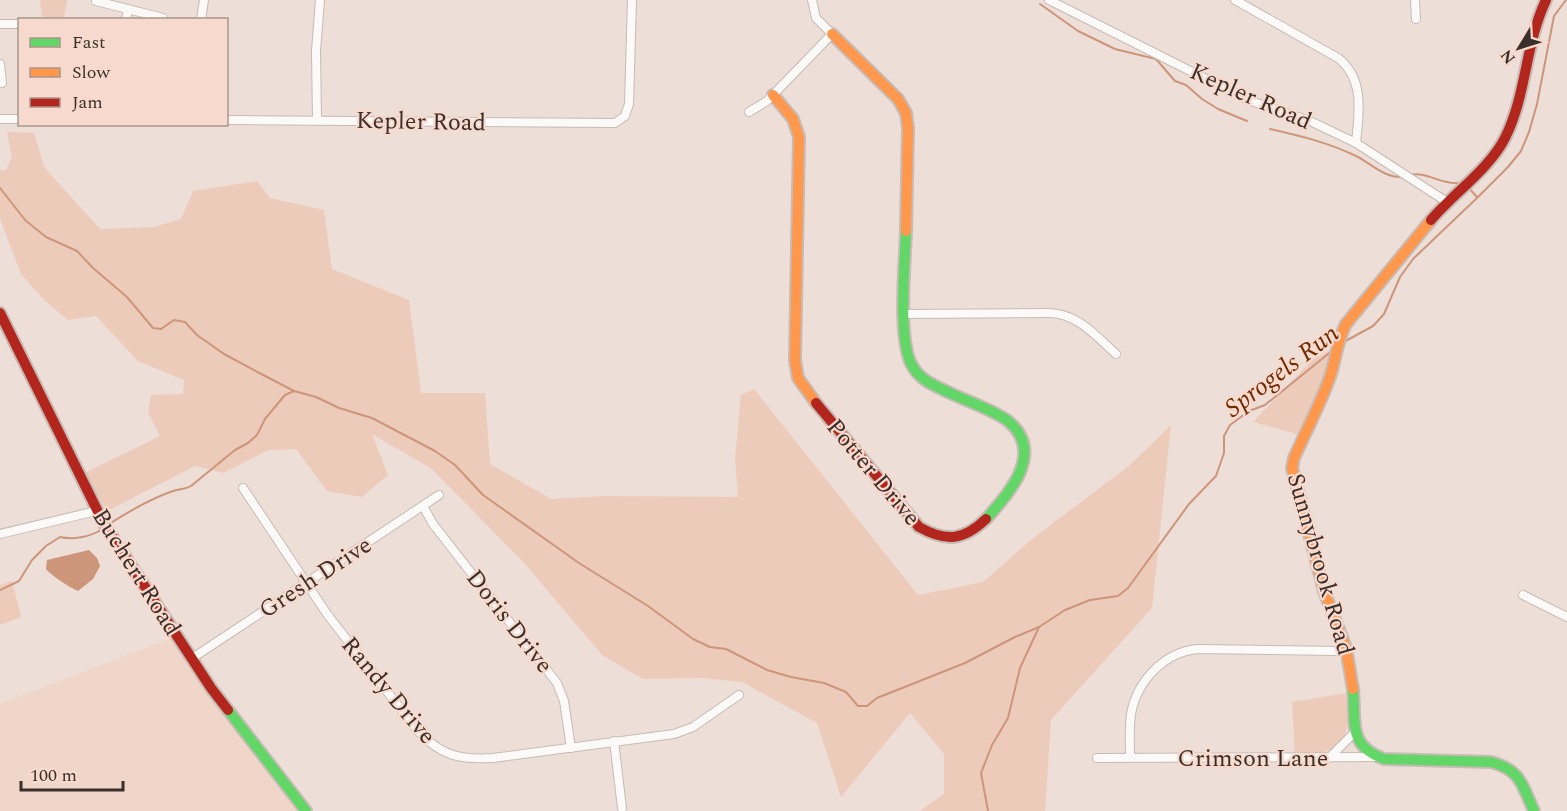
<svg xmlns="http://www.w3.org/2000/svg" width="1567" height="811" viewBox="0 0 1567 811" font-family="Spectral,serif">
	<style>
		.built { fill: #f0d5c9 }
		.green { fill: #edcbba }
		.water { fill: #cd957a }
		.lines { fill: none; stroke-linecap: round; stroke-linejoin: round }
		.stream { stroke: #cd957a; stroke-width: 2 }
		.street-casing { stroke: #c6bbb5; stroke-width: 10 }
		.fast-casing { stroke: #c6bbb5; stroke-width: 14 }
		.slow-casing { stroke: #c6bbb5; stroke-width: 14 }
		.jam-casing { stroke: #c6bbb5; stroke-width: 14 }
		.street { stroke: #fcfaf9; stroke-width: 8 }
		.fast { stroke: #63d668; stroke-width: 10 }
		.slow { stroke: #ff974d; stroke-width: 10 }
		.jam { stroke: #b3261e; stroke-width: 10 }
		.labels { text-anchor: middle; stroke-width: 4.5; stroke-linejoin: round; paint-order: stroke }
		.street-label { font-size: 24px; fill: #3a2f2a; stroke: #f7dacd }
		.water-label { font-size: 26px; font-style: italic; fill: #6f2b00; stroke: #f7dacd }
	</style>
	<rect width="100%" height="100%" fill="#edded7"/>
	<!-- built -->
	<path class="built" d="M172,638l129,173h-301v-107z"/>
	<!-- green -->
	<g class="green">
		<path d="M40,0h27l-3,17h-22z"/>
		<path d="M7,132l27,1 10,34 56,62 54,-2 27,-8 12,-28 64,-10 13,17 54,12 8,59 77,31 12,93h64l5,71 61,35 54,-3 133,1 -3,-39 6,-63 13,-6 164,206 65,-13 49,-43 98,-74 41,-40 -19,183 -101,112 -6,91h-125l24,-17v-40l-34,-41 -69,84 -24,-74 -75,-41 -40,-4 -59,1 -41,-24 -76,-90 -94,-96 -60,-35 16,41 -26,22 -35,-6 -31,-42 -28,1 -45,23 -28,-7 -88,45 -22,-38 75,-37 -12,-24 3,-17 32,-1 1,-14 -46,-19 -42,-45 -28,4 -23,-19 -24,-27 -21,-55v-49h6l6,-13z"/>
		<path d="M1334,348l-9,33 -25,54 -47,-13 59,-62z"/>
		<path d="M12,581l9,36 -21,8v-40z"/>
		<path d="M1346,693c5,50 0,61 -51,61l-3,-52z"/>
	</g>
	<!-- water -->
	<path class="water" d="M89,550l8,8 3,8 -7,13 -15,12c-8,-3 -27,-16 -32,-22l1,-9z"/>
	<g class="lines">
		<!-- stream -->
		<g class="stream">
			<path d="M1040,4l38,27 37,18 41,10 19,22 11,4 16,14 16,10 29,12"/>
			<path d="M1270,129c31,7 60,14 88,28 13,7 31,24 46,19"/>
			<path d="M1410,175c17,-4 31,10 49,8"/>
			<path d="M1467,186l10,11"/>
			<path d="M0,188l25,32 21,17 31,14 16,17 34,29 26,31 8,1 13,-9 11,2 12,13 27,19 43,23 27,14 22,6 23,11 33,10 63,33 20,14 28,30 96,68 69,43 45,33 17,8 16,2 41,21 24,7 33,6 22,9 12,14h9l10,-8 88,-35 50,-26 24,-10"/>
			<path d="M1342,343l31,-17 11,-12 16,-37 13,-18 64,-61 31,-31 13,-16 8,-19 8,-28 17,-88 12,-16"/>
			<path d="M109,524c21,-13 41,-25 64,-33 6,-2 11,-1 18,-5l44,-36 13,-7 9,-8 8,-16 20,-24 9,-4"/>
			<path d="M0,590l19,-9 13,-21 14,-14 14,-9c13,3 29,0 41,-7"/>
			<path d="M988,811l-7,-38 11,-28 16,-27 12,-50 19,-41 26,-17 25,-10 28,-4 10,-8 61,-84 27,-28 8,-23v-17l6,-11 19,-14 16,-6 68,-55"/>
		</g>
		<!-- street casing -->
		<g class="street-casing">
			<g id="street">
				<path d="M1049,0l199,100 62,21 46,22 91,59"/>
				<path d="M1235,0l103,58c27,21 21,55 18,85"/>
				<path d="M1415,0l1,19"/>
				<path d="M96,1l67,17"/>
				<path d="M126,20l2,-11"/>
				<path d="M201,20l3,-20"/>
				<path d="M0,24h20"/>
				<path d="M0,64l2,19"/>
				<path d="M749,112l18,-11 65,-67 -16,-16 -4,-18"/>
				<path d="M0,119h20"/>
				<path d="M226,120l389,3 10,-7 4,-12 3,-104"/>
				<path d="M317,120l-1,-69 4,-51"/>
				<path d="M905,314l143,-1c29,0 47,22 68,41"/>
				<path d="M243,488l84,126 90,116c24,26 42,30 76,28l181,-24 19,-7 46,-32"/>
				<path d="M423,506l10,18 124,159 7,18 7,47"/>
				<path d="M0,534l96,-23"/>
				<path d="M1523,595l44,22"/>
				<path d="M191,659l248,-164"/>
				<path d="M614,741l8,67"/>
				<path d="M1130,757c0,-14 -1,-29 1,-43 6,-33 33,-62 67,-65l139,2 9,-3"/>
				<path d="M1097,758l278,-1"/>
				<path d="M1329,758l26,-26"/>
			</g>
		</g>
		<!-- fast casing -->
		<g class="fast-casing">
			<g id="fast">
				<path d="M906,231c-1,32 -9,112 7,136 8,14 23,19 37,26 17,8 43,17 58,28 38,31 1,73 -22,98"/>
				<path d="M1353,689c3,34 -6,56 31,70l107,3c30,8 31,23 43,49"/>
				<path d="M228,710l78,101"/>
			</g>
		</g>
		<!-- slow casing -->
		<g class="slow-casing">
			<g id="slow">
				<path d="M832,34l66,65 8,14 2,15 -2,103"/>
				<path d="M773,95l20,24 6,18 -4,223 3,18 18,25"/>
				<path d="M1353,689l-7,-41 -22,-57 -32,-123 2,-10c12,-27 26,-53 36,-81 6,-18 7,-36 16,-53l85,-104"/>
			</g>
		</g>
		<!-- jam casing -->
		<g class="jam-casing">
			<g id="jam">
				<path d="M1431,220c22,-26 59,-52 74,-82 22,-44 20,-94 41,-138"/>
				<path d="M0,313l104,211 107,164 17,22"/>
				<path d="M816,403l103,124c27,15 44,14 67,-8"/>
			</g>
		</g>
		<!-- street -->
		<use href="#street" class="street"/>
		<!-- fast -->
		<use href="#fast" class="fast"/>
		<!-- slow -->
		<use href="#slow" class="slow"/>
		<!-- jam -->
		<use href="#jam" class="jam"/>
	</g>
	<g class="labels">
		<!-- street labels -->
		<g class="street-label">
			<text transform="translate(1251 96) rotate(24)" y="8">Kepler Road</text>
			<text transform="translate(421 121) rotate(1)" y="8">Kepler Road</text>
			<text transform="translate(874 472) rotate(50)" y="8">Potter Drive</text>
			<text transform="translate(1321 564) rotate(74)" y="8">Sunnybrook Road</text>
			<text transform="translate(137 572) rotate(58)" y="8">Buchert Road</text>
			<text transform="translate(315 577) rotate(-33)" y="8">Gresh Drive</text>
			<text transform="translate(510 621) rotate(52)" y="8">Doris Drive</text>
			<text transform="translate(389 690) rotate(50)" y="8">Randy Drive</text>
			<text x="1253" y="766">Crimson Lane</text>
		</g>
		<!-- water labels -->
		<g class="water-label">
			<text transform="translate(1281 370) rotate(-37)" y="9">Sprogels Run</text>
		</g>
	</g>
	<!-- legend -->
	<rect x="18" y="18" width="210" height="108" fill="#f7dacd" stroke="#ab968c" stroke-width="1.5"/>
	<rect x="30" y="38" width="30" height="9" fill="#63d668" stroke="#ab968c" stroke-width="1.5"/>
	<text x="72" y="48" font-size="18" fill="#3a2f2a">Fast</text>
	<rect x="30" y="68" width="30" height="9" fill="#ff974d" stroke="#ab968c" stroke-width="1.5"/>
	<text x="72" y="78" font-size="18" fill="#3a2f2a">Slow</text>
	<rect x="30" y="98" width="30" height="9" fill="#b3261e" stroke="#ab968c" stroke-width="1.5"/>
	<text x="72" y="108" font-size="18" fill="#3a2f2a">Jam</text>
	<!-- north arrow -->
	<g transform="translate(1519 48) rotate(232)" stroke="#f7dacd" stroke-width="4.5" paint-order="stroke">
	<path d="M0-4.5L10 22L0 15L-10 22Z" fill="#3a2f2a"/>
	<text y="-9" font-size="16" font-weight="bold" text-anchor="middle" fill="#3a2f2a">N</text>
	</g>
	<!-- scale -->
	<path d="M21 781v9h102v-9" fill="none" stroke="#3a2f2a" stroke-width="3"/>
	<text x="30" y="781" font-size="18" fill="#3a2f2a" stroke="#f7dacd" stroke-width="4.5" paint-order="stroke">100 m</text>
</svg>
